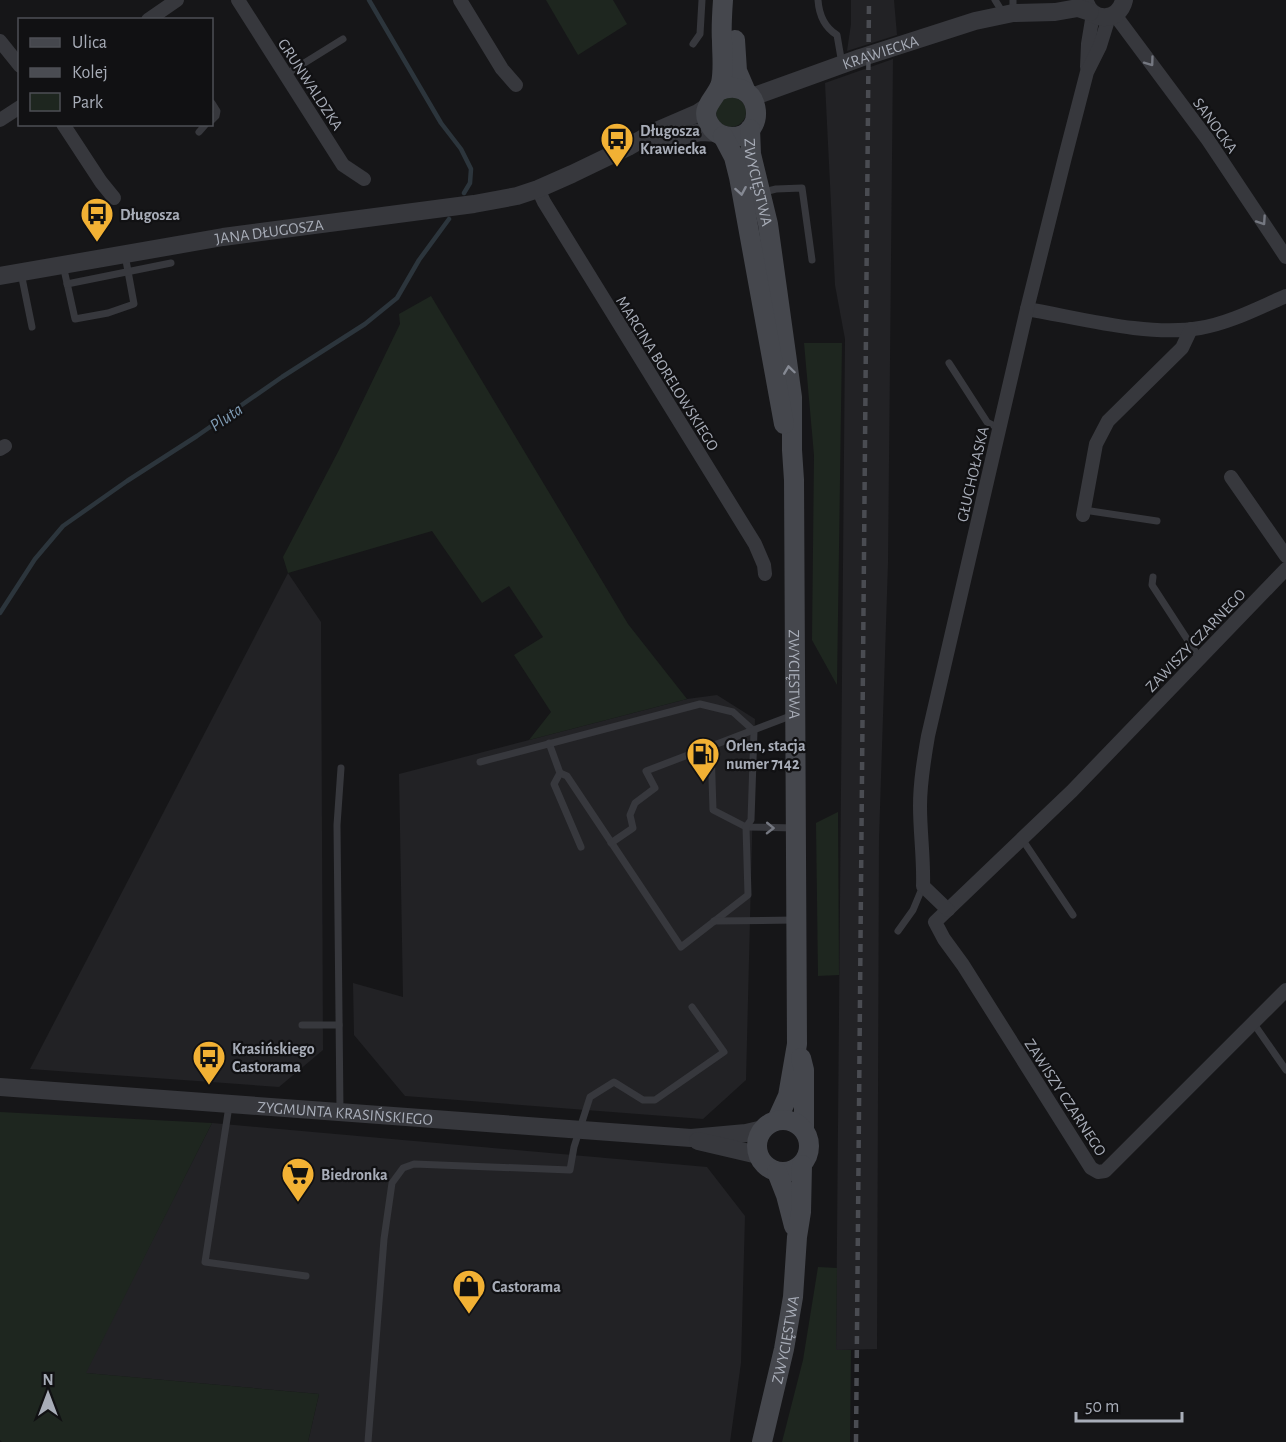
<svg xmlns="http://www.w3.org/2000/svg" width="1286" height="1442" viewBox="0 0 1286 1442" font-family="'Alegreya Sans',sans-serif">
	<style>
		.built { fill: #222225 }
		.green { fill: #1e261f }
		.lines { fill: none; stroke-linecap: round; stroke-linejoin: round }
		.stream { stroke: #2c353c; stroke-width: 4.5 }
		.service { stroke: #37383d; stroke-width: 7 }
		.minor { stroke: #37383d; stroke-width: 14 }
		.tertiary { stroke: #37383d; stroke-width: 18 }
		.secondary { stroke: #45474d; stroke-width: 20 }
		.rail { stroke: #4a4c52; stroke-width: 4.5; stroke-dasharray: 8 6; stroke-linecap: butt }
		.oneway { stroke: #757881 }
		.oneway2 { stroke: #858993 }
		.labels { text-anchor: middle; stroke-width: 4.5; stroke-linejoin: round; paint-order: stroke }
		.street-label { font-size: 16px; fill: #a8adb8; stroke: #111113 }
		.poi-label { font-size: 16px; font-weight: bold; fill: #a8adb8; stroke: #111113; text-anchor: start }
		.water-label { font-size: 18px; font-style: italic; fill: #7f9bb3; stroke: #111113 }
	</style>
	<rect width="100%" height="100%" fill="#161618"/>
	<!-- built -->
	<g class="built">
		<path d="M851,0h43l3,35 -50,16 4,-27z"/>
		<path d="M893,59l-5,504 -9,276 -2,510 -41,1 9,-1011 -10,-54 -10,-202z"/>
		<path d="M288,573l33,49 2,428 -44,37 -249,-18z"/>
		<path d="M717,695l38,24 -9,361 -43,39 -298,-23 -51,-61 -1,-52 50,14 -4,-223 288,-75z"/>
		<path d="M212,1123l495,44 38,49 -4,147 -11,79h-422l11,-48 -234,-21z"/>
	</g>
	<!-- green -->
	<g class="green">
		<path d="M546,0h67l14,24 -49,31z"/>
		<circle cx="731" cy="112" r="15"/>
		<path d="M431,296l197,328 59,75 -158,41 22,-28 -37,-57 29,-18 -34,-51 -27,17 -50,-72 -144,42 -5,-16 56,-107 61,-126 -1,-10z"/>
		<path d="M804,343h38l-5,342 -25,-45 2,-185z"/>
		<path d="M838,812l1,163 -21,1 -2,-153z"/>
		<path d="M0,1112l212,11 -126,250 233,21 -11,48h-306l-2,-2z"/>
		<path d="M818,1267l19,1 -1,82h15l-1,92h-68l21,-82z"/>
	</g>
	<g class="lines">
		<!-- stream -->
		<g class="stream">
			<path d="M369,0l72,123 20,26 10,20 -1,14 -6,10"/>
			<path d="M0,613l35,-54 28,-33 64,-45 70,-45 85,-59 83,-53 32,-26 22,-38 30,-41"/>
		</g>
		<!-- service -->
		<g class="service">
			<path d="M818,0c1,15 6,27 19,35l5,29"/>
			<path d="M995,0l8,13"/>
			<path d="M1013,13v-13"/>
			<path d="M693,44l7,-10 2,-34"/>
			<path d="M285,75l58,-36"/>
			<path d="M212,103l5,8 -1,5 -4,4"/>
			<path d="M199,132l7,-8"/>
			<path d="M764,192l12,-3 26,-1 10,72"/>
			<path d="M63,265l12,54 33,-6 26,-9 -9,-49"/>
			<path d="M21,273l11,54"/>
			<path d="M67,284l104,-21"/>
			<path d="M949,363l38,59 13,7"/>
			<path d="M1084,510l73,11"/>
			<path d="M1153,577l-1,8 48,74"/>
			<path d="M549,743l11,30 -6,11 27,63"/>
			<path d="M711,747l2,63 33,17 49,1"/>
			<path d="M480,762l220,-58 33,8 21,19 -3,89 -5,7 2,68 -67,52 -114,-171 -7,-3"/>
			<path d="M1022,839l51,76"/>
			<path d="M611,843l22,-15 -3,-13 5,-12 20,-15 -9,-17 147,-56"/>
			<path d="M714,921l81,-1"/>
			<path d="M898,931l15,-21 10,-24"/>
			<path d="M1254,1024l32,46"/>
			<path d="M302,1025h37"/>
			<path d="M229,1106l-24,156 101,14"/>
			<path d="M340,1110l-3,-285 4,-57"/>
			<path d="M368,1442l16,-203 8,-56 11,-15 11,-4 156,6 4,-23 16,-50 24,-15 29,18h12l69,-48 -32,-45"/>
		</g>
		<!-- minor -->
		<g class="minor">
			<path d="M238,0l105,165 21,14"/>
			<path d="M460,0l42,69 14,16"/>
			<path d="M1115,15l93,125 78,117"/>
			<path d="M148,20l29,-20"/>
			<path d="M0,41l20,25"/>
			<path d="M1087,67l1,-23 5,-30"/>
			<path d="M0,120l20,-13"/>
			<path d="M63,124l38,58 13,16"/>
			<path d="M538,189l6,13 211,342 9,21 1,9"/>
			<path d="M1027,309c53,9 121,28 173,19 30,-5 58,-20 86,-32"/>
			<path d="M0,449l5,-3"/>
			<path d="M1231,477l55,79"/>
			<path d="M1083,515l13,-71 12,-23 74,-73 9,-19"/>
			<path d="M1286,569l-214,222 -137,131 9,17 19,26 128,203 7,4 7,-1 181,-181"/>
			<path d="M948,910l-25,-24c1,-27 -3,-53 -3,-80 0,-24 4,-47 8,-70l99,-427 38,-152 22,-85 13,-26 9,-29"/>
		</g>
		<!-- tertiary -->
		<g class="tertiary">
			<path d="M1085,2c7,21 34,20 39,-2"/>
			<path id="s1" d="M752,97l108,-39 115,-37 38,-8 42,-1 23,-4 12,4"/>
			<path d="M653,142l48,-10 17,1"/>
			<path id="s2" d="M0,276l223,-39 251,-33 43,-8 21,-7 34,-15 56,-27 26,-15 44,-19 9,-6"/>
			<path id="s3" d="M0,1087l691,51 55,-5 17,-4"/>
			<path d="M698,1141l60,14"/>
		</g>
		<!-- secondary -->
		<g class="secondary">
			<path d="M735,40l2,31 9,21"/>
			<path d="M718,91c43,-18 52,46 14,46 -8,0 -15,-3 -20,-9 -16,-20 5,-29 9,-45 3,-14 1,-28 1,-42 -1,-13 0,-27 1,-41"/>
			<path id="s4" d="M750,129l1,25 17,70 24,173v53l2,30 3,564 -9,52 -11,24"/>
			<path d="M723,136l11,21 5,20 45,247"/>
			<path d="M801,1058l3,12v60"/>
			<circle cx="783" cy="1146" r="26"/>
			<path d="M777,1172l9,23 8,31"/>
			<path id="s5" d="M762,1442l22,-93 9,-52 4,-60 4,-25 1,-47"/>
		</g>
		<!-- rail -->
		<path class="rail" d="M856,1442l13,-1442"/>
	</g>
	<!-- one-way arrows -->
	<defs><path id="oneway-chevron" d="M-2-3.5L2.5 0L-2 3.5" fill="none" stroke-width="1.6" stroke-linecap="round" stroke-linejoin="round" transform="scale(1.5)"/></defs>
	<g class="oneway">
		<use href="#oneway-chevron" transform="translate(1150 62) rotate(54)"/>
		<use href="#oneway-chevron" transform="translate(1262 221) rotate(56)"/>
		<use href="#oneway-chevron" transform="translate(770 828) rotate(1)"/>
	</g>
	<g class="oneway2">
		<use href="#oneway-chevron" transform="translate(741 191) rotate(80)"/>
		<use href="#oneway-chevron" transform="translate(789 370) rotate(-98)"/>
	</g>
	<!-- icons -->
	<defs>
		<g id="bus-pin" transform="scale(1.725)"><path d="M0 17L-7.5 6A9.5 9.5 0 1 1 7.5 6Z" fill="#f2b134" stroke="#111113"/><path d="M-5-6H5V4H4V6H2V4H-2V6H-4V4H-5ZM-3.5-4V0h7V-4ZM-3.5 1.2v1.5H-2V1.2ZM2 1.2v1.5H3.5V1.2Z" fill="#111"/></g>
		<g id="fuel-pin" transform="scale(1.725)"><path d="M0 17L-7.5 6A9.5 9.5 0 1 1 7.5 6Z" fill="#f2b134" stroke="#111113"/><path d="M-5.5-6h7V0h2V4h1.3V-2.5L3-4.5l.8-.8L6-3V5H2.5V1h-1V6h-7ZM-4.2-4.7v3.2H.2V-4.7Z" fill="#111"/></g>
		<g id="supermarket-pin" transform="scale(1.725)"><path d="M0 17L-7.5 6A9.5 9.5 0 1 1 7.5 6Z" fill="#f2b134" stroke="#111113"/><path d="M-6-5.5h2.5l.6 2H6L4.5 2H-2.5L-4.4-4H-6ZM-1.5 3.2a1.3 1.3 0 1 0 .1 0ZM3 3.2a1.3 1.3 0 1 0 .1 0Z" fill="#111"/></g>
		<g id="shop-pin" transform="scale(1.725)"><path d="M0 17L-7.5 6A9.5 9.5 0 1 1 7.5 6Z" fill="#f2b134" stroke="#111113"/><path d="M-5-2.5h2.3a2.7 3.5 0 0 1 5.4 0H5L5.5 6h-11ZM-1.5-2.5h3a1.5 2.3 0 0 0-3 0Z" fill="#111"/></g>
	</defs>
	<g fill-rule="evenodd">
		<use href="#bus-pin" x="617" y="139"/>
		<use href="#bus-pin" x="97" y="214"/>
		<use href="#fuel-pin" x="703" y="754"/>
		<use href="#bus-pin" x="209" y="1057"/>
		<use href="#supermarket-pin" x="298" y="1174"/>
		<use href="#shop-pin" x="469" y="1286"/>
	</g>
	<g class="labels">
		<!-- street labels -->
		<g class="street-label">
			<text dy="6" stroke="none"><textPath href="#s1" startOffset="136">KRAWIECKA</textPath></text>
			<text transform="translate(311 84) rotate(57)" y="6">GRUNWALDZKA</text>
			<text transform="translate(1216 125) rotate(54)" y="6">SANOCKA</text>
			<text dy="6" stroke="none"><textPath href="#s4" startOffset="54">ZWYCIĘSTWA</textPath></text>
			<text dy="6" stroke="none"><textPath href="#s2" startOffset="273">JANA DŁUGOSZA</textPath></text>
			<text transform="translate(668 373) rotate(58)" y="6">MARCINA BORELOWSKIEGO</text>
			<text transform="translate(972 474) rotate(-77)" y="6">GŁUCHOŁASKA</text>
			<text transform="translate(1195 640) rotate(-46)" y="6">ZAWISZY CZARNEGO</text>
			<text dy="6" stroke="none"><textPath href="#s4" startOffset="549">ZWYCIĘSTWA</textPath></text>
			<text transform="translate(1066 1097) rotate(57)" y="6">ZAWISZY CZARNEGO</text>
			<text dy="6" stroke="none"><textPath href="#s3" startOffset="346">ZYGMUNTA KRASIŃSKIEGO</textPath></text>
			<text dy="6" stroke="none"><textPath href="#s5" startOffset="105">ZWYCIĘSTWA</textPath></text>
		</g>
		<!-- poi labels -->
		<g class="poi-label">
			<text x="640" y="136">Długosza<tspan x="640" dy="18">Krawiecka</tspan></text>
			<text x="120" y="220">Długosza</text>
			<text x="726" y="751">Orlen, stacja<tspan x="726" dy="18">numer 7142</tspan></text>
			<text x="232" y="1054">Krasińskiego<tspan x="232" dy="18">Castorama</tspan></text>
			<text x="321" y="1180">Biedronka</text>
			<text x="492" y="1292">Castorama</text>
		</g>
		<!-- water labels -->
		<g class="water-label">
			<text transform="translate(226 417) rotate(-34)" y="6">Pluta</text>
		</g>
	</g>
	<!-- legend -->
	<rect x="18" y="18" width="195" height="108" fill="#111113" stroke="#4d4f55" stroke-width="1.5"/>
	<rect x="30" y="38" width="30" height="9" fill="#45474d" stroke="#4d4f55" stroke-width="1.5"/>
	<text x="72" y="48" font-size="18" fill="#a8adb8">Ulica</text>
	<rect x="30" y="68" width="30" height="9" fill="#4a4c52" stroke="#4d4f55" stroke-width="1.5"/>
	<text x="72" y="78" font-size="18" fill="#a8adb8">Kolej</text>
	<rect x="30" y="93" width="30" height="18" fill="#1e261f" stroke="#4d4f55" stroke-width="1.5"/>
	<text x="72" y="108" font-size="18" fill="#a8adb8">Park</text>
	<!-- north arrow -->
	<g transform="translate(48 1394)" stroke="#111113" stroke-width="4.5" paint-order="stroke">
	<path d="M0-4.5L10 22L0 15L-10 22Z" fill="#a8adb8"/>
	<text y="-9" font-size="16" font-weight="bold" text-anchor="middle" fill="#a8adb8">N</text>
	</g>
	<!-- scale -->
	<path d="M1076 1412v9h106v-9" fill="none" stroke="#a8adb8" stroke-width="3"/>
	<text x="1085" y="1412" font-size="18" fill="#a8adb8" stroke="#111113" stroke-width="4.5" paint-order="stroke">50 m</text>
</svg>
